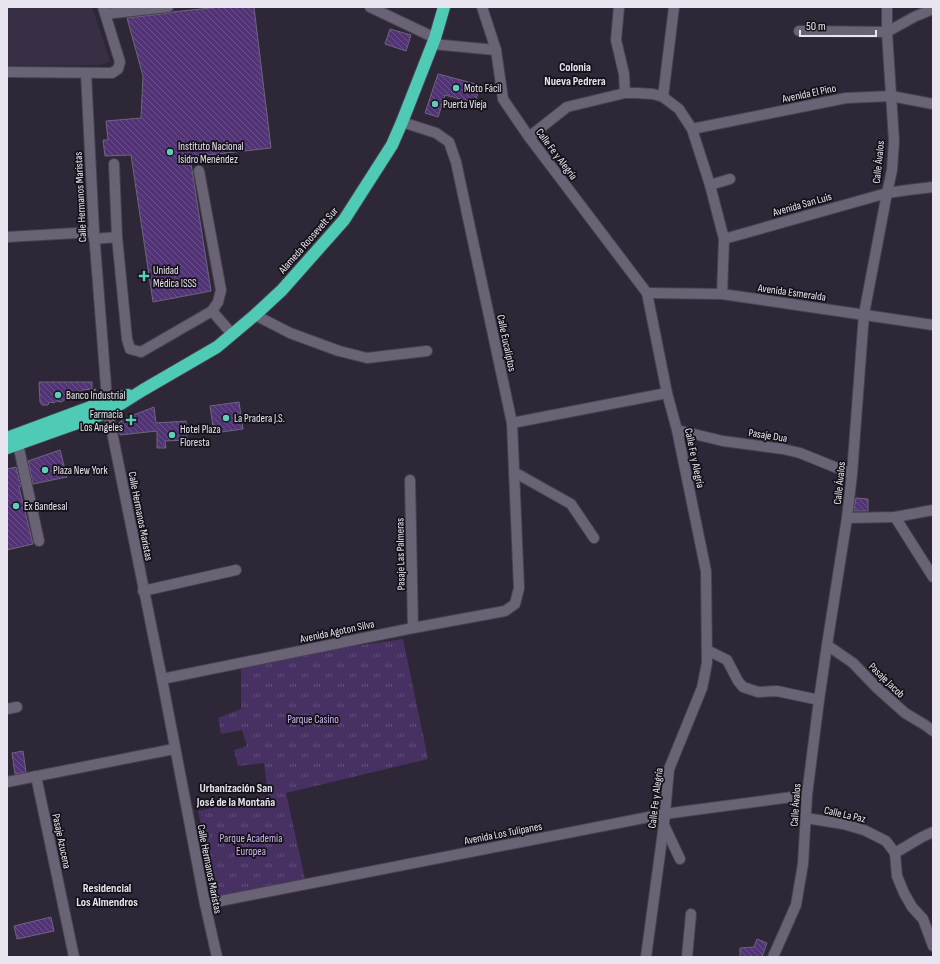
<svg xmlns="http://www.w3.org/2000/svg" width="940" height="964" viewBox="0 0 940 964" font-family="'Sofia Sans Condensed',sans-serif">
	<style>
		.built { fill: #382f45 }
		.park { fill: url(#park-tufts) }
		.building { fill: url(#building-back-hatch); stroke: #6d6679 }
		.lines { fill: none; stroke-linecap: round; stroke-linejoin: round }
		.minor-casing { stroke: #484250; stroke-width: 12 }
		.highway-casing { stroke: #484250; stroke-width: 14 }
		.path { stroke: #787381; stroke-width: 2; stroke-dasharray: 3 3; stroke-linecap: butt }
		.minor { stroke: #6a6376; stroke-width: 10 }
		.highway { stroke: #4fcbb5; stroke-width: 12 }
		.poi-dot { fill: #5dceb9; stroke: #141118; stroke-width: 1.5 }
		.labels { text-anchor: middle; stroke-width: 3.5; stroke-linejoin: round; paint-order: stroke }
		.poi-label { font-size: 11px; fill: #e9e5f0; stroke: #141118; text-anchor: start }
		.street-label { font-size: 11px; fill: #e9e5f0; stroke: #141118 }
		.park-label { font-size: 11px; fill: #ceb6f1; stroke: #141118 }
		.neighbourhood-label { font-size: 12px; font-weight: bold; fill: #e9e5f0; stroke: #141118 }
	</style>
	<defs>
		<pattern id="park-tufts" width="24" height="20" patternUnits="userSpaceOnUse"><rect width="24" height="20" fill="#473163"/><path d="M3 7l-1-3M5 7V3M7 7l1-3M15 17l-1-3M17 17v-4M19 17l1-3" fill="none" stroke="#624f7a"/></pattern>
		<pattern id="building-back-hatch" width="6" height="6" patternUnits="userSpaceOnUse"><rect width="6" height="6" fill="#523476"/><path d="M-1 5l2 2M0 0l6 6M5-1l2 2" fill="none" stroke="#6b518a"/></pattern>
	</defs>
	<rect width="100%" height="100%" fill="#2d2737"/>
	<!-- built -->
	<path class="built" d="M7,7h85l18,54 -9,4 -94,1z"/>
	<!-- park -->
	<path class="park" d="M403,639l25,120 -142,34 19,86 -85,17 -4,-3 -18,-82 70,-15 -4,-33 -26,3 -4,-16 13,-4 -5,-16 -21,4 -3,-16 23,-9v-46z"/>
	<!-- building -->
	<g class="building">
		<path d="M220,7h34l17,141 -81,9 21,134 -58,11 -22,-147 -26,1 -2,-16h5l-2,-19 35,-3 2,-42 -16,-58 42,-5 3,-1z"/>
		<path d="M390,29l21,6 -5,16 -21,-7z"/>
		<path d="M438,74l42,11 -5,18 -30,-8 -7,22 -13,-4z"/>
		<path d="M39,382h53v7l-10,1 -1,2 -10,5 -1,2 -6,1 -2,2 -6,-1 -2,2 -5,-1 -1,3h-6l-2,-3z"/>
		<path d="M239,402l4,27 -29,4 -4,-27z"/>
		<path d="M154,407l2,16 30,-2 1,19 -22,1 1,7h-9v-17l-37,4 -1,-12 4,-4z"/>
		<path d="M60,450l7,27 -34,7 -5,-23z"/>
		<path d="M16,467l5,19 -2,1 14,57 -26,6v-81z"/>
		<path d="M856,498l12,1v12h-14z"/>
		<path d="M23,751l3,21 -11,2 -3,-21z"/>
		<path d="M51,917l3,14 -37,8 -3,-13z"/>
		<path d="M757,939l10,4 -5,14h-22v-9l14,-1z"/>
	</g>
	<g class="lines">
		<!-- minor casing -->
		<g class="minor-casing">
			<g id="minor">
				<path d="M370,7l65,31"/>
				<path d="M482,7l14,43 7,49 26,38 118,156 20,100 10,37 29,141 1,92 -5,25 -33,81 -5,55 -18,133"/>
				<path d="M619,7l-3,33 8,34 1,19"/>
				<path d="M105,14l63,-7"/>
				<path d="M799,31l88,1 27,-15 19,-8"/>
				<path d="M432,44l64,6"/>
				<path d="M7,72l105,1 6,-4 2,-7 -17,-55"/>
				<path d="M86,73l8,159 14,180 54,267 43,225 12,53"/>
				<path d="M663,97l11,-90"/>
				<path d="M692,129l154,-31 45,-2 42,8"/>
				<path d="M529,137l38,-30 58,-14h11l17,1 10,3 16,12 13,20 18,56 14,54 -2,55"/>
				<path d="M114,164l3,73 10,102 3,10 11,3 71,-41 6,-9 3,-12 -22,-119"/>
				<path d="M710,185l20,-6"/>
				<path d="M7,237l87,-5"/>
				<path d="M94,239l23,-2"/>
				<path d="M724,239l163,-46 21,-3 25,-3"/>
				<path d="M647,293l75,1 211,31"/>
				<path d="M212,311l20,23"/>
				<path d="M255,315l35,18 49,18 28,7 60,-7"/>
				<path d="M512,423l155,-30"/>
				<path d="M677,430l46,11 60,8 17,4 52,21"/>
				<path d="M18,444l21,97"/>
				<path d="M514,472l57,32 23,34"/>
				<path d="M410,480l3,148"/>
				<path d="M895,517l38,60"/>
				<path d="M847,518l48,-1 38,-7"/>
				<path d="M143,591l93,-21"/>
				<path d="M827,645l26,18 24,25 28,25 20,12 8,6"/>
				<path d="M707,650l20,10 11,21 5,6 15,5 19,-1 42,9"/>
				<path d="M162,679l251,-51 92,-17 10,-7 4,-16 -7,-165 -56,-261 -7,-20 -13,-9 -34,-11"/>
				<path d="M7,709l10,-2"/>
				<path d="M36,776l38,181"/>
				<path d="M7,782l167,-33"/>
				<path d="M806,818l37,6 21,6 22,11 9,12"/>
				<path d="M664,825l16,34"/>
				<path d="M933,832l-11,5 -27,16 2,23 7,17 8,14 11,12 10,27"/>
				<path d="M205,904l459,-90 143,-19"/>
				<path d="M687,957l4,-43"/>
				<path d="M773,957l23,-52 7,-41 4,-69 12,-95 8,-55 20,-127 5,-44 12,-160 23,-121 5,-23 2,-29 -7,-109v-25"/>
			</g>
		</g>
		<!-- highway casing -->
		<g class="highway-casing">
			<g id="highway">
				<path d="M7,438l100,-37 21,-6"/>
				<path d="M7,448l101,-36 35,-22 74,-43 38,-32 27,-25 62,-70 48,-75 10,-23 33,-84 9,-31"/>
			</g>
		</g>
		<!-- path -->
		<path class="path" d="M90,396l7,-9"/>
		<!-- minor -->
		<use href="#minor" class="minor"/>
		<!-- highway -->
		<use href="#highway" class="highway"/>
	</g>
	<!-- markers -->
	<g class="poi-dot">
		<circle cx="456" cy="88" r="4"/>
		<circle cx="435" cy="104" r="4"/>
		<circle cx="170" cy="152" r="4"/>
		<path d="M142 270h4v4h4v4h-4v4h-4v-4h-4v-4h4z"/>
		<circle cx="58" cy="395" r="4"/>
		<circle cx="226" cy="418" r="4"/>
		<path d="M129 414h4v4h4v4h-4v4h-4v-4h-4v-4h4z"/>
		<circle cx="172" cy="435" r="4"/>
		<circle cx="45" cy="470" r="4"/>
		<circle cx="16" cy="506" r="4"/>
	</g>
	<g class="labels">
		<!-- poi labels -->
		<g class="poi-label">
			<text x="464" y="92">Moto Fácil</text>
			<text x="443" y="108">Puerta Vieja</text>
			<text x="178" y="150">Instituto Nacional<tspan x="178" dy="13">Isidro Menéndez</tspan></text>
			<text x="153" y="274">Unidad<tspan x="153" dy="13">Médica ISSS</tspan></text>
			<text x="66" y="399">Banco Industrial</text>
			<text x="123" y="418" text-anchor="end">Farmacia<tspan x="123" dy="13">Los Angeles</tspan></text>
			<text x="234" y="422">La Pradera J.S.</text>
			<text x="180" y="433">Hotel Plaza<tspan x="180" dy="13">Floresta</tspan></text>
			<text x="53" y="474">Plaza New York</text>
			<text x="24" y="510">Ex Bandesal</text>
		</g>
		<!-- street labels -->
		<g class="street-label">
			<text transform="translate(809 93) rotate(-12)" y="4">Avenida El Pino</text>
			<text transform="translate(557 154) rotate(53)" y="4">Calle Fe y Alegría</text>
			<text transform="translate(878 162) rotate(-84)" y="4">Calle Ávalos</text>
			<text transform="translate(80 197) rotate(-93)" y="4">Calle Hermanos Maristas</text>
			<text transform="translate(802 204) rotate(-16)" y="4">Avenida San Luis</text>
			<text transform="translate(308 240) rotate(-49)" y="4">Alameda Roosevelt Sur</text>
			<text transform="translate(792 292) rotate(8)" y="4">Avenida Esmeralda</text>
			<text transform="translate(507 343) rotate(78)" y="4">Calle Eucaliptos</text>
			<text transform="translate(768 435) rotate(9)" y="4">Pasaje Dua</text>
			<text transform="translate(695 458) rotate(78)" y="4">Calle Fe y Alegría</text>
			<text transform="translate(839 483) rotate(-84)" y="4">Calle Ávalos</text>
			<text transform="translate(141 516) rotate(79)" y="4">Calle Hermanos Maristas</text>
			<text transform="translate(400 554) rotate(-91)" y="4">Pasaje Las Palmeras</text>
			<text transform="translate(337 631) rotate(-12)" y="4">Avenida Agoton Silva</text>
			<text transform="translate(887 680) rotate(44)" y="4">Pasaje Jacob</text>
			<text transform="translate(655 798) rotate(-83)" y="4">Calle Fe y Alegría</text>
			<text transform="translate(795 805) rotate(-86)" y="4">Calle Ávalos</text>
			<text transform="translate(845 814) rotate(13)" y="4">Calle La Paz</text>
			<text transform="translate(503 833) rotate(-11)" y="4">Avenida Los Tulipanes</text>
			<text transform="translate(62 841) rotate(78)" y="4">Pasaje Azucena</text>
			<text transform="translate(210 869) rotate(79)" y="4">Calle Hermanos Maristas</text>
		</g>
		<!-- park labels -->
		<g class="park-label">
			<text x="313" y="723">Parque Casino</text>
			<text x="251" y="842">Parque Academia<tspan x="251" dy="13">Europea</tspan></text>
		</g>
		<!-- neighbourhood labels -->
		<g class="neighbourhood-label">
			<text x="575" y="71">Colonia<tspan x="575" dy="14">Nueva Pedrera</tspan></text>
			<text x="236" y="792">Urbanización San<tspan x="236" dy="14">José de la Montaña</tspan></text>
			<text x="107" y="892">Residencial<tspan x="107" dy="14">Los Almendros</tspan></text>
		</g>
	</g>
	<!-- border -->
	<rect width="940" height="964" fill="none" stroke="#e9e5f0" stroke-width="16"/>
	<!-- scale -->
	<path d="M800 30v6h76v-6" fill="none" stroke="#e9e5f0" stroke-width="2"/>
	<text x="806" y="30" font-size="12" fill="#e9e5f0" stroke="#141118" stroke-width="3" paint-order="stroke">50 m</text>
</svg>
